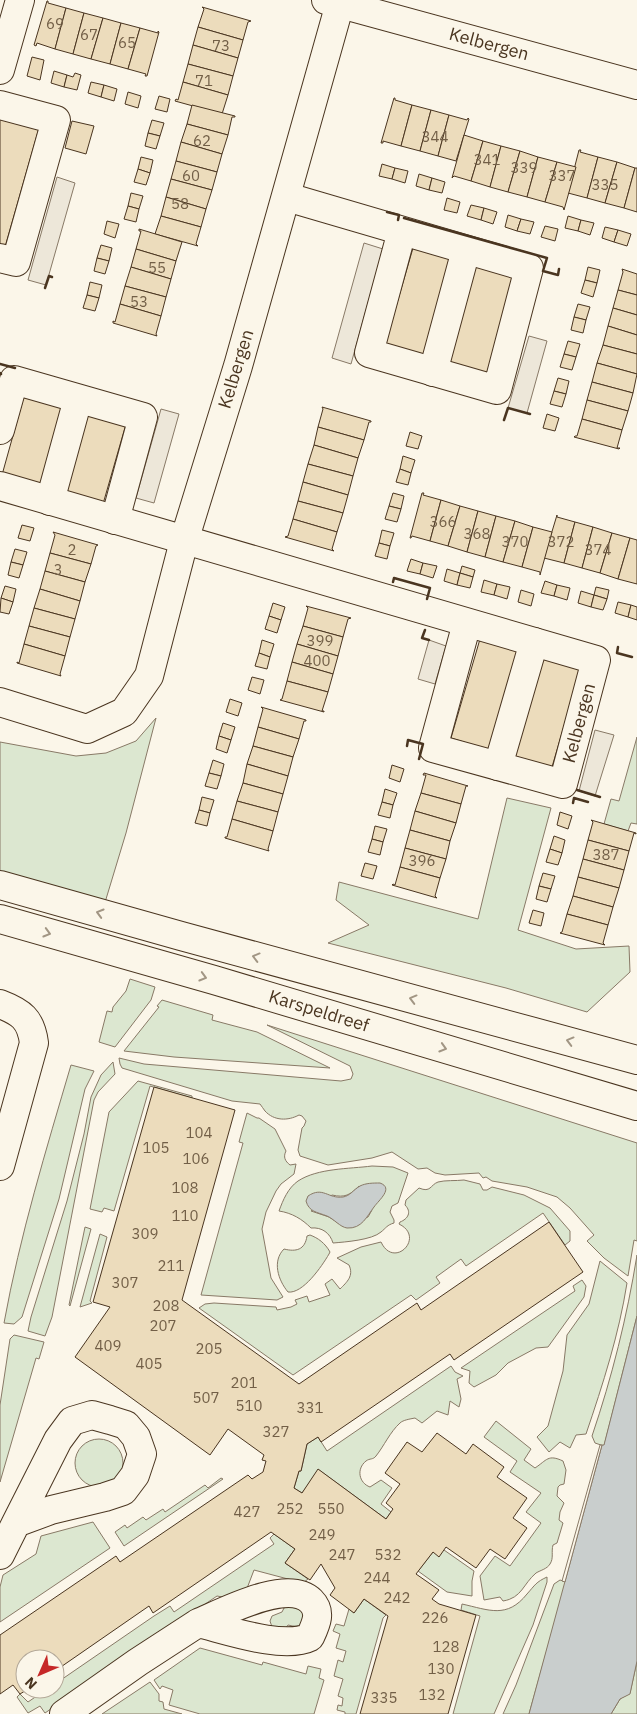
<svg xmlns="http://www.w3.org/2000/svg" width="637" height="1714" viewBox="0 0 637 1714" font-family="'IBM Plex Sans',sans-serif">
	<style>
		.green { fill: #dce7d0; stroke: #887966; fill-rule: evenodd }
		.parking { fill: #ede7d9; stroke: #887966 }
		.water { fill: #c9cecd; stroke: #887966 }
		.pier { fill: #fbf6e9; stroke: #887966 }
		.building { fill: #ecdcbc; stroke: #4a3520 }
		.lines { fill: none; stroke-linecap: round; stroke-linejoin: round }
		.minor-casing { stroke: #4a3520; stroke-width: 30 }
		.minor { stroke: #fbf6e9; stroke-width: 28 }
		.wall { stroke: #4a3520; stroke-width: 2.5 }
		.oneway { stroke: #a29684 }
		.labels { text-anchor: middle; stroke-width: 4; stroke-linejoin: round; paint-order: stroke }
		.number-label { font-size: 15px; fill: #725f47 }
		.street-label { font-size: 18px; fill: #4a3520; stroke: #fbf6e9 }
	</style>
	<rect width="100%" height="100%" fill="#fbf6e9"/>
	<!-- green -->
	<g class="green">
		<path d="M156,718l-30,115 -23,76 -103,-30v-137l76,14 30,-3 30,-12z"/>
		<path d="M637,737v87l-6,-1 -3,8 -24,-7 7,-25 8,2z"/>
		<path d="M507,798l44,10 -33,122 58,19 53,-3 1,26 -43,40 -81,-24 -178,-45 41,-18 -33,-25 3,-18 139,37z"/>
		<path d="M130,979l25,8 -4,13 -36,47 -16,-5 8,-31 5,1 1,-5 13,-16z"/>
		<path d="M162,1000l51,15 -1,5 45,12 73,36 -156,-11 -50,-6 35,-44 -2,-1z"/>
		<path d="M267,1025l370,118v98l-3,-1 -6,36 -24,-18 -17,-17 7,-6 -24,-27 -13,-11 -30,-10 -35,-6 -6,-4 -3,1 -4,-5 -34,2 -10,-2 -8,-5 -9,1 -26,-17 -20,6 -44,7 -28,-9 -2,-6 4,-22 2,-2 2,-5 -4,-5 -3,-1c-11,6 -25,6 -34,-4 -2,-2 -3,-5 -5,-7l-28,-3 -110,-33 -2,-4 -1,-6 25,6 197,17 10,-2 2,-5 -3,-8z"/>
		<path d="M113,1062l2,12 -17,18 -4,8 -42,217 -7,19 -17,-5 3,-14 36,-116 17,-67 7,-37 10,-22z"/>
		<path d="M71,1065l23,6 -9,18 -26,110 -37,118 -8,7 -10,-1c16,-88 42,-173 67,-258z"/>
		<path d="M138,1081l54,15v2l-42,-12 -36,125 -10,-3 -2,4 -12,-3 19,-97z"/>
		<path d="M247,1113l10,5h2l16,11 11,22c-3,6 -1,10 4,14l6,-1 -2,10 -13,10 -5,7 -10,21 -4,17 9,49 12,19 -6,3 -76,-5 42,-152 -4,-1z"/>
		<path d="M372,1166l21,1 15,6 -10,30 -6,3 -2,6 4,8v3c-7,2 -8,5 -13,9 -9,8 -36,10 -48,11 -3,-10 -11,-16 -22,-15 -9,-9 -19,-15 -32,-17 4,-11 9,-23 19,-30 20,-13 51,-12 74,-15zM359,1186l13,24 -4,7 -25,9 -14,-9 -18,-6 21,-16c13,3 18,0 27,-9z"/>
		<path d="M464,1180l16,4 3,6h4l5,-3 32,8 26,13 20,23v10l-5,4 -22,-32 -77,53 -5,-7 -25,18 4,6 -24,17 -5,-5 -118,80 -94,-67 6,-4 9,-1 62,4 1,3 14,-3 6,-3 -2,-4 12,-4 2,6 21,-7 -5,-11 7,-5 8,10c7,-7 14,-13 9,-24l-12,-7 24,-11 20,-5c13,28 45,-5 18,-18l1,-2c8,-3 12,-10 5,-17l1,-5 13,-12c12,5 11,-3 19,-6 7,-2 18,-1 26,-2z"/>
		<path d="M85,1227l6,2 -21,77 -1,-1z"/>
		<path d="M100,1234l7,3 -17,64 2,2 -12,4z"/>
		<path d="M310,1235c8,3 15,8 20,17l-1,2c-7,12 -26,40 -41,38 -10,-12 -16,-31 -4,-43 12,3 21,1 23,-13z"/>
		<path d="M637,1255v61l-33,130 -9,-3 -3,-7c20,-59 35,-119 45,-181z"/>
		<path d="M600,1261l27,22c-8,51 -24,101 -41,151l-10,1 -6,13 -10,-6 -11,10 -12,-15 11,-11 15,-55 4,-36 22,-31z"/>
		<path d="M582,1280l4,6 -2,11 -36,50 -12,1 -28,15 -12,12 -22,12 -5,-4 1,-12 -9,-3 114,-77 -2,-5z"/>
		<path d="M14,1335l30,7 -5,17 -3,-1 -36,124v-77l10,-66z"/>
		<path d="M451,1366l4,6 8,4 -6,3 4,20 -2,8 -9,-6 -2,14 -11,-4 -15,12 -7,-5c-5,1 -12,2 -15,5 -10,9 -16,23 -24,33 -3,4 -6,2 -10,5 -10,8 -7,22 4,26l11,-7 11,8 -11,16 10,8 -5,7 -67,-49 -17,23 -8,-5 5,-17h2l6,-27 11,-7 9,14z"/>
		<path d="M496,1421l35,28 -7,11 11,8c12,-8 13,-14 28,-7l3,9 -2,14 -4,1 -2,2 -1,9 7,7 -4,9 -1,8 4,3 -6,20 -4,2c-2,7 1,13 -3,19 -3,5 -9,6 -14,9 -13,11 -14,25 -33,28l-3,-4 -16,3 -4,-24 15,-20 15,10 31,-43 -15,-11 15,-19 -31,-21 7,-11 -33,-24z"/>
		<circle cx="99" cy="1463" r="24"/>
		<path d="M221,1478l2,1 -99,67 -9,-14 10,-7 2,3 16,-11 3,3 17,-11 2,3 40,-27 3,3z"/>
		<path d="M93,1522l17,26 -110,74v-35l3,-12 33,-21 5,-18z"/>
		<path d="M274,1534l21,15 -10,14 23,16 -5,4 -49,-13 -8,21 -12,8 -17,-3 -172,117 -5,-7 -12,7 -11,-16 3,-3 8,8 19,-13h8v-5l99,-68 16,-10 4,6 100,-68 -4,-6z"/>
		<path d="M444,1550l30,21 -2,10v15l-25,-4 -29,-21 15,-19z"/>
		<path d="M547,1577v5l-14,43 -39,89h-41l27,-98 -19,-6 1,-6c27,6 45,15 65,-10 8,-9 9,-12 20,-17z"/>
		<path d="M560,1580l6,2 -37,132h-26l13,-29 38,-101z"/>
		<path d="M364,1599l22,16 -3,3 -27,96h-11v-2l-8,-2 1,-5 4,1 1,-8 -5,-2 5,-17 -9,-3 4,-16 5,2 3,-11 -10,-3 4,-14 -7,-3 3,-7 8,2 5,-17 5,4z"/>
		<path d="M291,1603l14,9 -2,11 -6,4 -9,-2 -3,4 -13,-2 -2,-6 2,-5 10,-4 2,-4z"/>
		<path d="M200,1648l62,17 1,-3 43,12 2,-8 13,3 -2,9 5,2 -10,34h-114l-31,-9 4,-15 -11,-4 -2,3 -6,-9z"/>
		<path d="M637,1661v53h-26l9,-15 10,-6z"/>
		<path d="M150,1682l9,12v7l4,1 1,7 18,5h-80z"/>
	</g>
	<!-- parking -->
	<g class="parking">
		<path d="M57,177l18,6 -29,102 -18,-5z"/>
		<path d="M364,243l19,6 -32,115 -19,-6z"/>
		<path d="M529,336l18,5 -20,72 -19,-5z"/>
		<path d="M161,409l18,5 -25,89 -18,-5z"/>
		<path d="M429,640l17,6 -11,38 -17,-5z"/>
		<path d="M595,730l19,5 -19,61 -16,-5z"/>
	</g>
	<!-- water -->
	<g class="water">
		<path d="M380,1183c14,5 -1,17 -6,24 -7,9 -12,22 -27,21 -7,-1 -13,-9 -20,-12 -10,-4 -18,-4 -21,-15l2,-5c15,-10 20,3 35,1 7,-1 10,-7 17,-11 6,-3 13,-3 20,-3z"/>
		<path d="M637,1316v345l-7,33 -10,5 -9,15h-82l73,-269h2z"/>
	</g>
	<!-- pier -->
	<path class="pier" d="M600,1445h2l-37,137 -3,-1z"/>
	<!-- building -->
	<g class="building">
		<path d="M47,1h1v2l18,5 -11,41 -18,-6 -1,3 -2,-1z"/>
		<path d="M202,7l49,14 -3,1 -5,18 -45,-13 6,-18z"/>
		<path d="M66,8l18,5 -11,41 -18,-5z"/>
		<path d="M84,13l19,5 -12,41 -18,-5z"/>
		<path d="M103,18l18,5 -11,41 -19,-5z"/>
		<path d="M121,23l19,5 -12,41 -18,-5z"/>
		<path d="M198,27l45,13 -5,18 -45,-13z"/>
		<path d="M140,28l18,5v-2l1,1 -12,44h-2l1,-2 -18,-5z"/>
		<path d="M193,45l45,13 -5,18 -45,-12z"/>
		<path d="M32,57l12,3 -4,20 -13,-4z"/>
		<path d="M188,64l45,12 -5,19 -45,-13z"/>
		<path d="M54,71l13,4 -3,12 -13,-4z"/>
		<path d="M75,73l6,2 -4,15 -13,-3 3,-12 6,2z"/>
		<path d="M91,82l13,3 -3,12 -13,-4z"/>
		<path d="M183,82l45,13 -6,19 -47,-13 1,-2 2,1z"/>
		<path d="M104,85l13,4 -3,12 -13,-4z"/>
		<path d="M128,92l13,4 -3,12 -13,-4z"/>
		<path d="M159,96l11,3 -3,13 -12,-3z"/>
		<path d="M394,98h1v2l17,5 -11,41 -18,-5v2h-2z"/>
		<path d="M192,105l43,11v1h-3l-4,18 -41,-11z"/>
		<path d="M412,105l19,5 -11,41 -19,-5z"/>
		<path d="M431,110l18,5 -11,41 -18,-5z"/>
		<path d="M449,115l18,5 1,-2 1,1 -13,42 -18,-5z"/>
		<path d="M0,119l39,9 -34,119 -5,-1z"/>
		<path d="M152,120l12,3 -4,13 -12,-3z"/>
		<path d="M72,121l22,5 -8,28 -21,-6z"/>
		<path d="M187,124l41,11 -6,19 -41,-12z"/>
		<path d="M148,133l12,3 -4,13 -11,-3z"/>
		<path d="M464,135l19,6 -12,40 -17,-5 -2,2z"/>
		<path d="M483,141l18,5 -11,41 -19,-6z"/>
		<path d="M181,142l41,12 -5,18 -41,-11z"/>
		<path d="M501,146l19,5 -12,41 -18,-5z"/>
		<path d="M579,150h2l-1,2 18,5 -11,41 -19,-5z"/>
		<path d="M520,151l18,6 -11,40 -19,-5z"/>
		<path d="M141,157l12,3 -3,13 -12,-4z"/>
		<path d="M538,157l19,5 -12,40 -18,-5z"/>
		<path d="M598,157l19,5 -12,41 -18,-5z"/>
		<path d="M176,161l41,11 -5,18 -41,-11z"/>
		<path d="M557,162l19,5 -12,43 -1,-3 -18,-5z"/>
		<path d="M617,162l18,6 -11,40 -19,-5z"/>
		<path d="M382,164l13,4 -3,11 -13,-3z"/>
		<path d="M395,168l13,3 -3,12 -13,-4z"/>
		<path d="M635,168h2v44l-13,-4z"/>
		<path d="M138,169l12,4 -4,12 -12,-3z"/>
		<path d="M419,174l13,4 -3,12 -13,-4z"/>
		<path d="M432,178l13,4 -3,11 -13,-3z"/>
		<path d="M171,179l41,11 -6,19 -40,-12z"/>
		<path d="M131,193l12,3 -4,13 -11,-3z"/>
		<path d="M166,197l40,12 -5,18 -40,-11z"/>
		<path d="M447,198l13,4 -3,11 -13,-3z"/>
		<path d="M471,205l13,3 -3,12 -14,-4z"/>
		<path d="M128,206l11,3 -3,13 -12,-3z"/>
		<path d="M484,208l13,4 -4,12 -12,-4z"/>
		<path d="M508,215l13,4 -4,12 -12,-4z"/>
		<path d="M161,216l40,11 -5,17 2,2 -43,-12z"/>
		<path d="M568,216l13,4 -3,11 -13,-3z"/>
		<path d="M521,219l13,3 -4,12 -13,-3z"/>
		<path d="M581,220l13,3 -4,12 -12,-4z"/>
		<path d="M107,221l12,3 -4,14 -11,-4z"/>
		<path d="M545,226l13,3 -3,12 -14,-4z"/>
		<path d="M605,227l13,3 -4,12 -12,-4z"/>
		<path d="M139,229l43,13 -6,19 -40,-12 5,-18h-2z"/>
		<path d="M618,230l13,4 -4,12 -13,-4z"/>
		<path d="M101,245l11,3 -3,13 -12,-3z"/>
		<path d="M413,248l39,11 -29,100 -39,-11z"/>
		<path d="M136,249l40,12 -5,18 -40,-12z"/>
		<path d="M97,258l12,3 -4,13 -11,-3z"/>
		<path d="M476,266l38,11 -28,100 -39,-12z"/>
		<path d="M131,267l40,12 -5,18 -41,-11z"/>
		<path d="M588,267l12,3 -3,13 -12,-3z"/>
		<path d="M622,269l15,5v21l-19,-5 5,-18z"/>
		<path d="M585,280l12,3 -4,14 -12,-4z"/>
		<path d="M90,282l12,3 -3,13 -12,-3z"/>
		<path d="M125,286l41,11 -5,19 -41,-12z"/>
		<path d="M618,290l19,5v20l-24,-7z"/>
		<path d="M87,295l12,3 -4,13 -12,-3z"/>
		<path d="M120,304l41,12 -5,18 1,2 -44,-13v-2l2,1z"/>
		<path d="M578,304l12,3 -4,13 -12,-3z"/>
		<path d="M613,308l24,7v20l-29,-9z"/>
		<path d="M574,317l12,3 -3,13 -12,-3z"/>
		<path d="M608,326l29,9v19l-34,-9z"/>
		<path d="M568,341l12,3 -4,13 -12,-3z"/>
		<path d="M603,345l34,9v20l-40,-11z"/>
		<path d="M564,354l12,3 -4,13 -12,-3z"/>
		<path d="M597,363l40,11 -4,19 -41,-11z"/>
		<path d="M558,378l11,3 -3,13 -12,-3z"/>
		<path d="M592,382l41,11 -5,18 -41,-11z"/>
		<path d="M554,391l12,3 -4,13 -12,-3z"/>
		<path d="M24,396l39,11 -22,79 -39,-11z"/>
		<path d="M587,400l41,11 -6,19 -40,-11z"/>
		<path d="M322,407l49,14v1h-2l-5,18 -46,-13 5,-18z"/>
		<path d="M86,413l40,11 -23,80 -39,-11z"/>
		<path d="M547,414l12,4 -4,13 -12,-3z"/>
		<path d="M582,419l40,11 -5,18h3l-1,1 -45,-12 1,-1h2z"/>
		<path d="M318,427l46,13 -6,18 -44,-13z"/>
		<path d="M410,432l12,4 -4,13 -12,-3z"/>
		<path d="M314,445l44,13 -5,18 -45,-12z"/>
		<path d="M403,456l12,4 -4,13 -11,-4z"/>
		<path d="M308,464l45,12 -5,19 -45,-13z"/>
		<path d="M400,469l11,4 -3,12 -12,-3z"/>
		<path d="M303,482l45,13 -5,18 -45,-12z"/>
		<path d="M393,493l11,3 -3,13 -12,-3z"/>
		<path d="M422,493h2l-1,2 18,5 -11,41 -18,-5 -1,2h-1z"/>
		<path d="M441,500l19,6 -12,40 -18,-5z"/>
		<path d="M298,501l45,12 -6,19 -44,-13z"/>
		<path d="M389,506l12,3 -4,13 -12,-3z"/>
		<path d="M460,506l18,5 -11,41 -19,-6z"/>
		<path d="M478,511l18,5 -11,41 -18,-5z"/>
		<path d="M557,515v2l18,5 -11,41 -20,-5z"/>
		<path d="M496,516l19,5 -12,41 -18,-5z"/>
		<path d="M293,519l44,13 -5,17 2,2 -49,-14 3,-1z"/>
		<path d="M515,521l18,6 -11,40 -19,-5z"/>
		<path d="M575,522l18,5 -11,41 -18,-5z"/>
		<path d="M22,525l12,3 -4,13 -12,-3z"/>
		<path d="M533,527l19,5 -12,43v-3l-18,-5z"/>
		<path d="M593,527l19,6 -12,40 -18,-5z"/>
		<path d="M382,530l12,3 -4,13 -11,-3z"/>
		<path d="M53,532l45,13 -2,1 -5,18 -41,-11 5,-18z"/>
		<path d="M612,533l18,5 -12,41 -18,-6z"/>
		<path d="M630,538l7,2v44l-19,-5z"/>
		<path d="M379,543l11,3 -3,13 -12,-3z"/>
		<path d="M15,549l12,3 -4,13 -12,-3z"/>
		<path d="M50,553l41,11 -6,18 -40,-11z"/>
		<path d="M411,559l12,4 -3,11 -13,-3z"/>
		<path d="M11,562l12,3 -4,13 -11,-3z"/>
		<path d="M423,563l14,3 -4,12 -13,-4z"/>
		<path d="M462,566l13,4 -2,7 -13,-4z"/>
		<path d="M447,569l13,4 -3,12 -13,-4z"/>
		<path d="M45,571l40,11 -5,19 -40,-12z"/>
		<path d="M460,573l13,4 -3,11 -13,-3z"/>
		<path d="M484,580l13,4 -3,11 -13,-3z"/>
		<path d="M545,581l12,4 -3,11 -13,-3z"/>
		<path d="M497,584l13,3 -3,12 -13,-4z"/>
		<path d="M557,585l13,3 -3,12 -13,-4z"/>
		<path d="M5,586l11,3 -3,13 -12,-4z"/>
		<path d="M596,587l13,3 -2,9 -13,-4z"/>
		<path d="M40,589l40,12 -5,18 -41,-11z"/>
		<path d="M521,590l13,4 -3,12 -13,-4z"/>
		<path d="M581,591l13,4 -3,12 -13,-4z"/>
		<path d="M594,595l13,4 -4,11 -12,-3z"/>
		<path d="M1,598l12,4 -4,12 -9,-2z"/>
		<path d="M618,602l13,3 -3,12 -13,-4z"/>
		<path d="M273,603l12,4 -4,13 -12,-4z"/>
		<path d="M631,605l6,2v13l-9,-3z"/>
		<path d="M306,606l45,12 -3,1 -5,18 -40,-11 5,-18z"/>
		<path d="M34,608l41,11 -5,18 -41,-11z"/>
		<path d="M269,616l12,4 -4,13 -12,-4z"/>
		<path d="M29,626l41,11 -5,19 -41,-12z"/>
		<path d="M303,626l40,11 -5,19 -41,-12z"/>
		<path d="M480,639l38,11 -29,100 -38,-12z"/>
		<path d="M262,640l12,4 -4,13 -11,-4z"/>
		<path d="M24,644l41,12 -5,18 1,2 -44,-13v-1l2,1z"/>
		<path d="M297,644l41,12 -5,18 -41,-12z"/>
		<path d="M259,653l11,4 -3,12 -12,-3z"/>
		<path d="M543,656l38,12 -29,99 -38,-11z"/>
		<path d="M292,662l41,12 -5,18 -41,-11z"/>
		<path d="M252,677l12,3 -4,14 -12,-4z"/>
		<path d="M287,681l41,11 -6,19h2v1l-44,-12 2,-1z"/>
		<path d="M230,699l12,4 -4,13 -12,-4z"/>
		<path d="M261,707l45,13v1h-2l-5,18 -41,-12 5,-18z"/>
		<path d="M223,723l12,4 -4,13 -12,-4z"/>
		<path d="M258,727l41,12 -6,18 -40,-11z"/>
		<path d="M219,736l12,4 -4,13 -11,-4z"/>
		<path d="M253,746l40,11 -5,19 -41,-12z"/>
		<path d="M213,760l11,4 -3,12 -12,-3z"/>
		<path d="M247,764l41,12 -5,18 -40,-11z"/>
		<path d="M392,765l12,4 -4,13 -11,-4z"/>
		<path d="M209,773l12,3 -4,13 -12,-3z"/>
		<path d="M424,773l44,13h-2l-5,18 -40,-11 5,-18h-3z"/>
		<path d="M243,783l40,11 -5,18 -41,-11z"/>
		<path d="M385,789l12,4 -4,12 -11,-3z"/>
		<path d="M421,793l40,11 -5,19 -41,-12z"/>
		<path d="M202,797l12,3 -4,13 -11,-3z"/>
		<path d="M237,801l41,11 -5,19 -41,-12z"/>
		<path d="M382,802l11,3 -3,13 -12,-3z"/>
		<path d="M199,810l11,3 -3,13 -12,-3z"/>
		<path d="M415,811l41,12 -6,18 -40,-11z"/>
		<path d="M560,812l12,4 -4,13 -11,-4z"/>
		<path d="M232,819l41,12 -5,18 1,2 -44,-13v-1h2z"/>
		<path d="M591,820l45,13v1l-2,-1 -5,18 -41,-11 5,-18z"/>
		<path d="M375,826l12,3 -4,13 -11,-3z"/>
		<path d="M410,830l40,11 -4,18 -41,-11z"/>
		<path d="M554,836l11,4 -3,13 -12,-4z"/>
		<path d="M372,839l11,3 -3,13 -12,-3z"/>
		<path d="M588,840l41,11 -5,19 -41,-11z"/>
		<path d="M405,848l41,11 -6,19 -40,-11z"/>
		<path d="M550,849l12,4 -4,12 -12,-3z"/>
		<path d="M583,859l41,11 -5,18 -41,-11z"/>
		<path d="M365,863l12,3 -4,13 -12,-3z"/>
		<path d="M400,867l40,11 -5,18 2,2 -45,-13 1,-1 2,1z"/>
		<path d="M543,873l12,3 -4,13 -12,-3z"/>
		<path d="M578,877l41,11 -6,19 -40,-11z"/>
		<path d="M539,886l12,3 -4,13 -11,-3z"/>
		<path d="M573,896l40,11 -5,18 -41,-11z"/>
		<path d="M533,910l11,3 -3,13 -12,-3z"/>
		<path d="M567,914l41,11 -5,18 2,2 -45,-12 2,-1z"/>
		<path d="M154,1087l81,23 -53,190 117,84 118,-81 4,7 128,-88 34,50 -129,88 -4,-6 -129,88 -3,-5 -11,7 -6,27h-2l-5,17 8,5 16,-24 68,50 7,-10 -7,-6 14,-19 -15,-11 22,-31 15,10 15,-19 29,21 7,-10 31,23 -7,10 30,21 -14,20 14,10 -22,31 -15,-10 -14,19 -30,-21 -7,10 -6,-5 -17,22 23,16 -7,9 7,5 37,11 -28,99h-88l28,-98 -24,-17 -10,14 -24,-18 5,-7 -14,-24 -11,16 -25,-17 10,-14 -24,-17 -118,81 -4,-7 -94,65v-12h-30v30h3l-8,5 -7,-9 -13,9v-59l116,-79 4,6 128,-87 4,4 11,-7 3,-11 -4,-1 2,-5 -36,-26 -18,26 -135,-98 35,-50 -17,-5z"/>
	</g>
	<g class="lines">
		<!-- minor casing -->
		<g class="minor-casing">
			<g id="minor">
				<path d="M326,0l311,85"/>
				<path d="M0,70l20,-70"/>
				<path d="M0,105l56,15 -40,142 -16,-4"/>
				<path d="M287,197l242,71 -32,122 -128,-37 33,-122"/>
				<path d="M433,372l33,-122"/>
				<path d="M0,430l14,-50 129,37 -28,103"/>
				<path d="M0,486l596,174 -33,124 -130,-36 34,-125"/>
				<path d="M50,501l28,-102"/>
				<path d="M0,702l87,27 37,-17 25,-36 35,-135 54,-175 103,-366"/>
				<path d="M498,766l36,-124"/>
				<path d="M0,885l181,51 456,124"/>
				<path d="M0,919l214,61 423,126"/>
				<path d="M0,1004c21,8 31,15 34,39l-34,123"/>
				<path d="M0,1555l16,-32 42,-83 14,-19 20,-6 18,5 16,5 10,12 6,17 -7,21 -12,16 -18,6 -54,13 -35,13"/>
				<path d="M64,1714l74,-52 60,-39c29,7 86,27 112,14 6,-13 12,-25 1,-36 -23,-23 -87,11 -113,22"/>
			</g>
		</g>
		<!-- minor -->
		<use href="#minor" class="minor"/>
		<!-- wall -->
		<g class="wall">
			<path d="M387,212l12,3 -1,5"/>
			<path d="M404,218l143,40 -4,13 15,4 1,-6"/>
			<path d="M45,288l4,-12 3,1"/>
			<path d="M0,364l15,4"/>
			<path d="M0,373l1,1"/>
			<path d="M504,420l4,-12 22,6"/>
			<path d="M393,582l1,-4 36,10 -3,11"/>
			<path d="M425,630l-3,8 7,2"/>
			<path d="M618,647l-1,6 15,4"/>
			<path d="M407,746l1,-6 15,4 -4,15"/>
			<path d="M577,790l23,7"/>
			<path d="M573,803l1,-5 14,4"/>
		</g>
	</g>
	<!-- one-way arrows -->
	<defs><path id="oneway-chevron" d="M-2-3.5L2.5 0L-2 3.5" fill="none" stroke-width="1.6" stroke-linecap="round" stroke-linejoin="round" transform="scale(1.25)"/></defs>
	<g class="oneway">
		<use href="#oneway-chevron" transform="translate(100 913) rotate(-164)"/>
		<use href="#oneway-chevron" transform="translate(47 933) rotate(16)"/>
		<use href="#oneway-chevron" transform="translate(256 957) rotate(-165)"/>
		<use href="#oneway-chevron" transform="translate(203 977) rotate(16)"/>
		<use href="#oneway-chevron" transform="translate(413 999) rotate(-165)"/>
		<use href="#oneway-chevron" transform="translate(570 1041) rotate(-165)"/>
		<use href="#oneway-chevron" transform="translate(443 1048) rotate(17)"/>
	</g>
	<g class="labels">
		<!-- number labels -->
		<g class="number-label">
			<text x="55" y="29">69</text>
			<text x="89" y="40">67</text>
			<text x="127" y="48">65</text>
			<text x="221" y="51">73</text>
			<text x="204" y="86">71</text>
			<text x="435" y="142">344</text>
			<text x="202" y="146">62</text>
			<text x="487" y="165">341</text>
			<text x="524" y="173">339</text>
			<text x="191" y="181">60</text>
			<text x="562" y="181">337</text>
			<text x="605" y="190">335</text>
			<text x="180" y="209">58</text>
			<text x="157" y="273">55</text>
			<text x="139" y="307">53</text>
			<text x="443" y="527">366</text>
			<text x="477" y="539">368</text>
			<text x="515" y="547">370</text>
			<text x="561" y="547">372</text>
			<text x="72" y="555">2</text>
			<text x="598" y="555">374</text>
			<text x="58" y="575">3</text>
			<text x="320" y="646">399</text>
			<text x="317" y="666">400</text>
			<text x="606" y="860">387</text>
			<text x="422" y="866">396</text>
			<text x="199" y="1138">104</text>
			<text x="156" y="1153">105</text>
			<text x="196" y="1164">106</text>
			<text x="185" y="1193">108</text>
			<text x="185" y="1221">110</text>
			<text x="145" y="1239">309</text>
			<text x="171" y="1271">211</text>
			<text x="125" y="1288">307</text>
			<text x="166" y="1311">208</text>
			<text x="163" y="1331">207</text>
			<text x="108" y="1351">409</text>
			<text x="209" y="1354">205</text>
			<text x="149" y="1369">405</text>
			<text x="244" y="1388">201</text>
			<text x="206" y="1403">507</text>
			<text x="249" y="1411">510</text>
			<text x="310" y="1413">331</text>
			<text x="276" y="1437">327</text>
			<text x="290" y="1514">252</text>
			<text x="331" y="1514">550</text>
			<text x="247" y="1517">427</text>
			<text x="322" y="1540">249</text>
			<text x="342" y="1560">247</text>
			<text x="388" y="1560">532</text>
			<text x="377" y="1583">244</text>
			<text x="397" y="1603">242</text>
			<text x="435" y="1623">226</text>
			<text x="446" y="1652">128</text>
			<text x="441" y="1674">130</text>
			<text x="432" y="1700">132</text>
			<text x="384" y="1703">335</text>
		</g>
		<!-- street labels -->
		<g class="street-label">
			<text transform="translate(489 44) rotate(15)" y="6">Kelbergen</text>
			<text transform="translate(236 369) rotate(-73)" y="6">Kelbergen</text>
			<text transform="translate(579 723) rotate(-75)" y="6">Kelbergen</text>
			<text transform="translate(319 1011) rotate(17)" y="6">Karspeldreef</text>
		</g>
	</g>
	<!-- north arrow -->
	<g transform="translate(40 1674) rotate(225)"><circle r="24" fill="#fbf6e9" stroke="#b4a999"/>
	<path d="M0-4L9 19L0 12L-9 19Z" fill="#c62828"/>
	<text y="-8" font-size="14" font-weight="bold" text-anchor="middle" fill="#4a3520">N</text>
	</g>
</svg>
